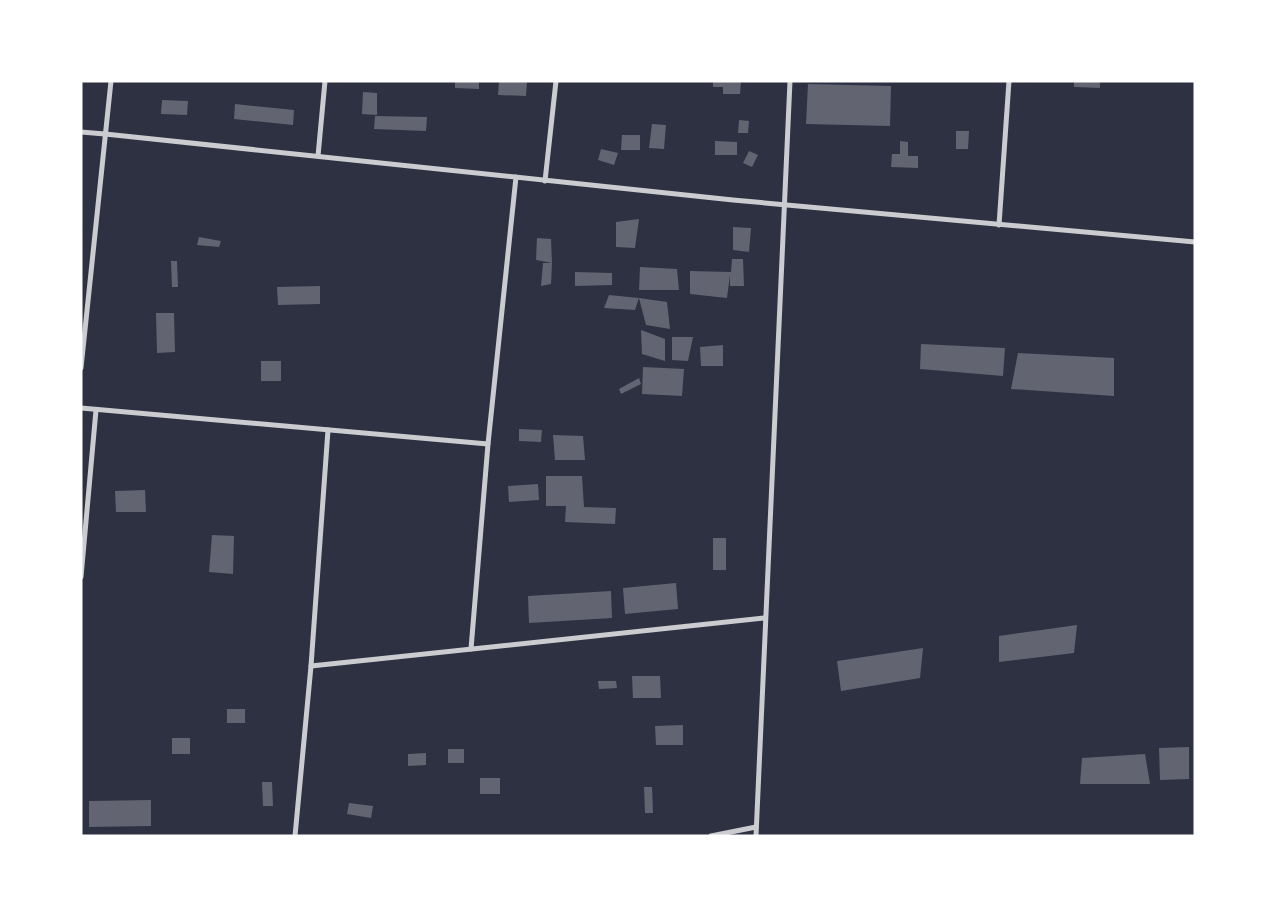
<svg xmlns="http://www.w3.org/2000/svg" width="1276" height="917" viewBox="0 0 1276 917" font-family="'Open Sans',sans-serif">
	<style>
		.building { fill: #626471 }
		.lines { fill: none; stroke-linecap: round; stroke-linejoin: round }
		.minor { stroke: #caccd0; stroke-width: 5 }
	</style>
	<rect width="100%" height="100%" fill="#2d3142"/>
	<!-- building -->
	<g class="building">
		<path d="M455,81h24v8l-24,-1z"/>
		<path d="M499,81h28l-1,15 -28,-1z"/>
		<path d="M713,81h28l-1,13h-17v-7h-10z"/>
		<path d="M1074,81h26v7l-26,-1z"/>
		<path d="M808,84l83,2 -1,40 -84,-2z"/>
		<path d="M363,92l14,1v22l-15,-1z"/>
		<path d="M162,100l26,1 -1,14 -26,-1z"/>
		<path d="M235,104l59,6 -1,15 -59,-6z"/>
		<path d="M375,116l52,1 -1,14 -52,-2z"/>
		<path d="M739,120l10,1 -1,12h-10z"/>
		<path d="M652,124l14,1 -2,24 -15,-1z"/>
		<path d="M956,131h13l-1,18h-12z"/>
		<path d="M622,135h18v15h-19z"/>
		<path d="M715,141l22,1v13h-22z"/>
		<path d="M900,141l8,1v14h10v12l-27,-1 1,-13h8z"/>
		<path d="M601,149l17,4 -4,12 -16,-5z"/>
		<path d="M749,151l9,4 -6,12 -9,-4z"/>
		<path d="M639,219l-4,29 -19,-1v-25z"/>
		<path d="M733,227l18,1 -2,24 -16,-2z"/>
		<path d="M199,237l22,4 -2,6 -22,-2z"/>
		<path d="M537,238l14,1 1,24 -16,-3z"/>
		<path d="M732,259h11l1,27h-14v-11l-3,23 -37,-4v-23l41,1z"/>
		<path d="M171,261h6l1,26h-6z"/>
		<path d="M543,263h9l-1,21 -10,2z"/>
		<path d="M640,267l37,2 2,21h-40z"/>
		<path d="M575,272l37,1v12l-37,1z"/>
		<path d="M320,286v18l-42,1 -1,-18z"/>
		<path d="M609,295l30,3 -4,12 -31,-2z"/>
		<path d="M639,298l28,4 3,27 -24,-4z"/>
		<path d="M156,313h18l1,39 -18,1z"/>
		<path d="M641,330l24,9v22l-23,-7z"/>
		<path d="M672,337h21l-5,24 -16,-1z"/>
		<path d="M921,344l84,4 -2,28 -83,-7z"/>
		<path d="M723,345v21h-22l-1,-19z"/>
		<path d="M1018,353l96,5v38l-103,-7z"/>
		<rect x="261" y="361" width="20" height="20"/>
		<path d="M643,367l41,2 -2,27 -40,-2z"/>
		<path d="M639,378l2,6 -20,10 -2,-5z"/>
		<path d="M519,429l23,1 -1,12 -22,-1z"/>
		<path d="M553,435l30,1 2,24h-30z"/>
		<path d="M546,476h36l2,31 32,1 -1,16 -50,-2 1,-16h-20z"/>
		<path d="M538,484l1,16 -30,2 -1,-16z"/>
		<path d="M145,490l1,22h-30l-1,-21z"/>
		<path d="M212,535l22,1 -1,38 -24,-2z"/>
		<rect x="713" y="538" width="13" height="32"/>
		<path d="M676,583l2,26 -53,5 -2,-26z"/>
		<path d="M611,591l1,27 -83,5 -1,-27z"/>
		<path d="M1077,625l-3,28 -75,9v-26z"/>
		<path d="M923,648l-3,30 -79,13 -4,-30z"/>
		<path d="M632,676h28l1,22h-28z"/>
		<path d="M598,681h18l1,7 -18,1z"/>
		<rect x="227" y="709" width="18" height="14"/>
		<path d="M683,725v20h-27l-1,-19z"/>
		<rect x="172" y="738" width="18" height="16"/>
		<path d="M1189,747v32l-29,1 -1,-32z"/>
		<rect x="448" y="749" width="16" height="14"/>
		<path d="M426,753v12l-18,1v-12z"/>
		<path d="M1145,754l5,30h-70l2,-26z"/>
		<rect x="480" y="778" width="20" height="16"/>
		<path d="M262,782h10l1,24h-10z"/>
		<path d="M644,787h8l1,26h-8z"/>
		<path d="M151,800v26l-62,1v-26z"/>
		<path d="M349,803l24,3 -2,12 -24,-4z"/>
	</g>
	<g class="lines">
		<!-- minor -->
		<g class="minor">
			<path d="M81,132l24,2 628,66 462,42"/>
			<path d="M318,156l7,-75"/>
			<path d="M545,181l11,-100"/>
			<path d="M999,225l10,-144"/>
			<path d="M81,368l30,-287"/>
			<path d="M81,408l407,36"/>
			<path d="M81,577l15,-167"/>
			<path d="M471,649l17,-205 28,-267"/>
			<path d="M311,666l454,-48"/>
			<path d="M295,836l16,-170 17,-236"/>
			<path d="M711,836l45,-9"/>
			<path d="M756,836l34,-755"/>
		</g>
	</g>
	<!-- border -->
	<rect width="1276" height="917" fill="none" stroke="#ffffff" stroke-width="165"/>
</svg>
